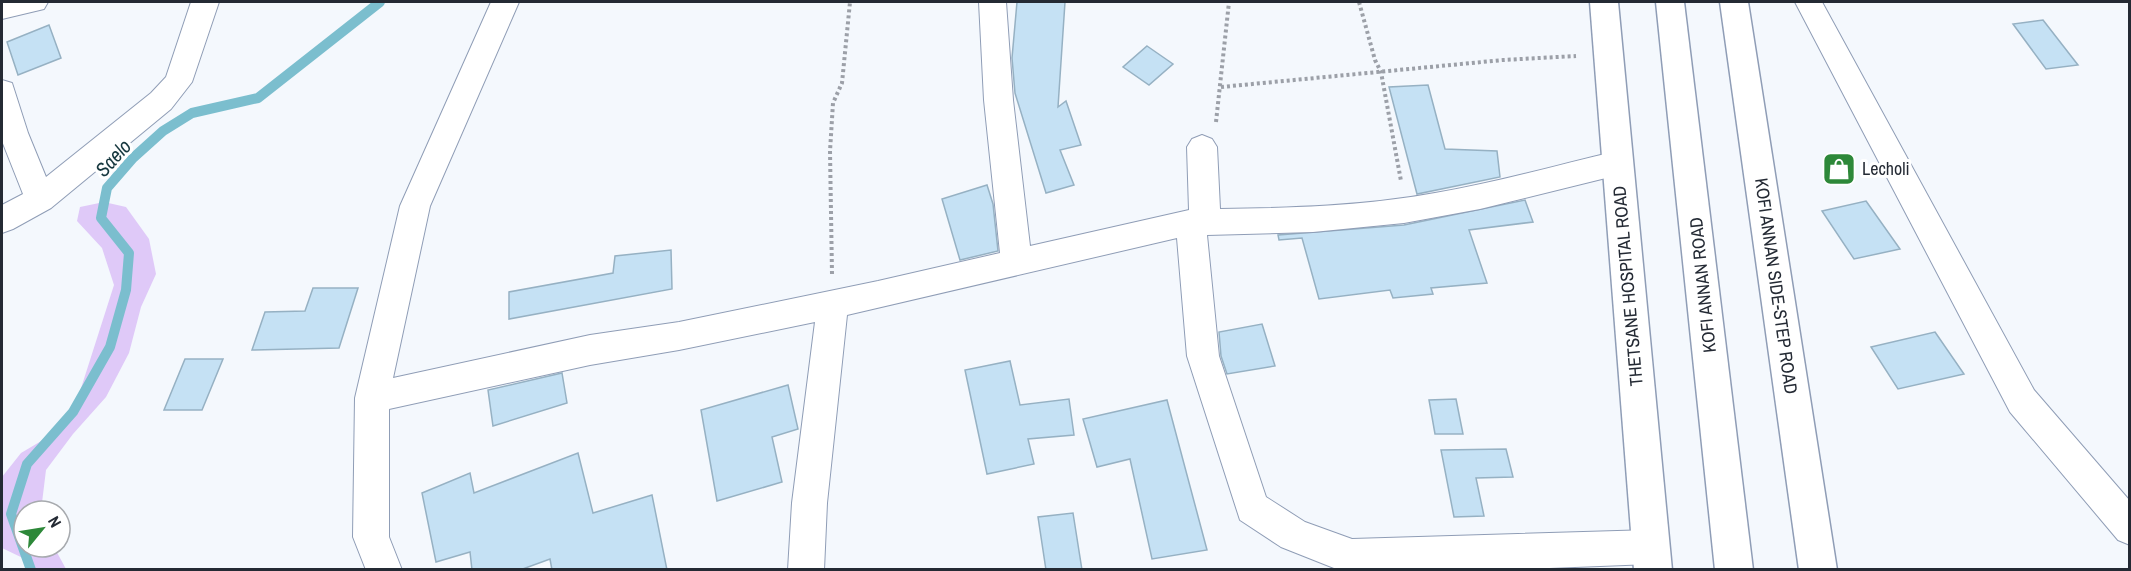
<svg xmlns="http://www.w3.org/2000/svg" width="2131" height="571" viewBox="0 0 2131 571" font-family="'Archivo Narrow',sans-serif">
	<style>
		.green { fill: #dfc9f8 }
		.lines { fill: none; stroke-linecap: round; stroke-linejoin: round }
		.stream { stroke: #7bbece; stroke-width: 10 }
		.building { fill: #c5e1f4; stroke: #96b1c3; stroke-width: 1.5 }
		.minor-casing { stroke: #8f9db6; stroke-width: 2 }
		.tertiary-casing { stroke: #8f9db6; stroke-width: 3 }
		.secondary-casing { stroke: #8f9db6; stroke-width: 3 }
		.primary-casing { stroke: #8f9db6; stroke-width: 3 }
		.path { stroke: #9ca0a8; stroke-width: 4; stroke-dasharray: 3 3; stroke-linecap: butt }
		.minor { fill: #fff; fill-rule: evenodd }
		.tertiary { fill: #fff; fill-rule: evenodd }
		.secondary { fill: #fff; fill-rule: evenodd }
		.primary { fill: #fff; fill-rule: evenodd }
		.labels { text-anchor: middle; stroke-width: 6; stroke-linejoin: round; paint-order: stroke }
		.poi-label { font-size: 18px; fill: #242a34; stroke: #fff; text-anchor: start }
		.street-label { font-size: 18px; fill: #242a34; stroke: #fff }
		.water-label { font-size: 20px; font-style: italic; fill: #17383f; stroke: #fff }
	</style>
	<rect width="100%" height="100%" fill="#f4f8fd"/>
	<!-- green -->
	<path class="green" d="M104,202l22,5 23,32 7,35 -15,33 -12,46 -23,44 -33,37 -27,36 -5,41h-17v36h30l12,22h-35l-4,-9 -25,-12v-71l19,-24 32,-19 22,-27 39,-122 -12,-37 -25,-27 3,-14z"/>
	<g class="lines">
		<!-- stream -->
		<path class="stream" d="M31,570l-20,-56 16,-50 46,-52 37,-65 16,-57 3,-37 -28,-35 6,-30 26,-30 30,-27 29,-18 66,-15 122,-96"/>
	</g>
	<!-- building -->
	<g class="building">
		<path d="M1017,2h48l-7,105 8,-6 15,44 -21,5 14,35 -28,8 -31,-100 -3,-35z"/>
		<path d="M2043,20l35,45 -32,4 -33,-45z"/>
		<path d="M49,25l12,33 -43,17 -11,-33z"/>
		<path d="M1147,46l26,18 -24,21 -26,-18z"/>
		<path d="M1428,85l17,64 52,2 3,26 -83,17 -28,-107z"/>
		<path d="M987,185l6,19 5,47 -38,9 -18,-61z"/>
		<path d="M1525,200l8,22 -64,8 18,53 -56,5 2,6 -40,4 -3,-8 -71,9 -17,-61 -23,2 -1,-5 126,-10z"/>
		<path d="M1866,201l34,48 -46,10 -32,-48z"/>
		<path d="M671,250l1,39 -163,30v-27l104,-19 2,-17z"/>
		<path d="M313,288h45l-19,60 -87,2 13,-38 40,-1z"/>
		<path d="M1262,324l13,42 -48,8 -6,-18 -2,-24z"/>
		<path d="M1935,332l29,42 -66,15 -27,-42z"/>
		<path d="M185,359h38l-21,51h-38z"/>
		<path d="M1010,361l10,44 49,-6 5,36 -46,4 6,25 -47,10 -22,-104z"/>
		<path d="M562,373l5,30 -74,23 -5,-36z"/>
		<path d="M788,385l10,44 -26,8 10,45 -65,19 -16,-91z"/>
		<path d="M1456,399l7,35h-28l-6,-34z"/>
		<path d="M1167,400l40,150 -55,9 -22,-100 -33,8 -14,-48z"/>
		<path d="M1506,449l7,28 -37,1 8,38 -30,1 -13,-67z"/>
		<path d="M578,453l15,60 59,-18 15,75h-115l-2,-11 -30,11h-48l-2,-18 -34,10 -14,-69 48,-20 4,20z"/>
		<path d="M1073,513l9,57h-36l-8,-53z"/>
	</g>
	<g class="lines">
		<!-- minor casing -->
		<g class="minor-casing">
			<g id="minor">
				<path d="M2,2h46l-4,7 -42,10z"/>
				<path d="M191,2h28l-27,80 -21,27 -120,99 -38,21 -11,4v-28l21,-11 -21,-53v-61l10,3 16,50 18,44 105,-84 15,-16z"/>
				<path d="M491,2h28l-89,204 -37,172 197,-43 89,-13 199,-41 122,-28 -16,-153 -5,-98h27l7,98 17,146 159,-36 -2,-63 5,-8 10,-4 10,4 5,8 3,62c71,-1 144,-3 215,-16 61,-10 122,-28 183,-42l10,3 5,9 -5,9 -10,3 -138,34 -76,14 -91,9 -106,3 12,121 47,141 39,25 47,17 299,-9 13,5 5,12 -5,12 -13,5 -150,6h-162l-58,-23 -41,-27 -53,-164 -10,-118 -330,77 -20,188 -3,67h-36l4,-67 23,-181 -136,28 -89,15 -201,44v128l13,33h-36l-13,-33 2,-139 45,-192z"/>
				<path d="M1795,2h27l212,388 96,111v44l-12,-5 -108,-128z"/>
			</g>
		</g>
		<!-- tertiary casing -->
		<g class="tertiary-casing">
			<path id="tertiary" d="M1720,2h28l89,568h-38z"/>
		</g>
		<!-- secondary casing -->
		<g class="secondary-casing">
			<path id="secondary" d="M1590,2h28l54,568h-38z"/>
		</g>
		<!-- primary casing -->
		<g class="primary-casing">
			<path id="primary" d="M1656,2h28l69,568h-38z"/>
		</g>
		<!-- path -->
		<g class="path">
			<path d="M1359,2l16,58 6,12 20,109"/>
			<path d="M1221,87l282,-27 73,-4"/>
			<path d="M1216,122l13,-120"/>
			<path d="M832,274l-2,-123 3,-48 9,-20 8,-81"/>
		</g>
		<!-- minor -->
		<use href="#minor" class="minor"/>
		<!-- tertiary -->
		<use href="#tertiary" class="tertiary"/>
		<!-- secondary -->
		<use href="#secondary" class="secondary"/>
		<!-- primary -->
		<use href="#primary" class="primary"/>
	</g>
	<!-- icons -->
	<defs>
		<g id="shop-square" transform="scale(1.725)"><rect x="-9" y="-9" width="18" height="18" rx="4" fill="#2d8839" stroke="#fff"/><path d="M-5-2.5h2.3a2.7 3.5 0 0 1 5.4 0H5L5.5 6h-11ZM-1.5-2.5h3a1.5 2.3 0 0 0-3 0Z" fill="#fff"/></g>
	</defs>
	<g fill-rule="evenodd">
		<use href="#shop-square" x="1839" y="169"/>
	</g>
	<g class="labels">
		<!-- poi labels -->
		<g class="poi-label">
			<text x="1862" y="175">Lecholi</text>
		</g>
		<!-- street labels -->
		<g class="street-label">
			<text transform="translate(1703 285) rotate(-96)" y="6">KOFI ANNAN ROAD</text>
			<text transform="translate(1628 286) rotate(-95)" y="6">THETSANE HOSPITAL ROAD</text>
			<text transform="translate(1776 286) rotate(82)" y="6">KOFI ANNAN SIDE-STEP ROAD</text>
		</g>
		<!-- water labels -->
		<g class="water-label">
			<text transform="translate(113 158) rotate(-48)" y="7">Saelo</text>
		</g>
	</g>
	<!-- border -->
	<rect width="2131" height="571" fill="none" stroke="#242a34" stroke-width="6"/>
	<!-- north arrow -->
	<g transform="translate(42 529) rotate(60)"><circle r="28" fill="#ffffff" stroke="#a7aaae" stroke-width="1.5"/>
	<path d="M0-4.5L10 22L0 15L-10 22Z" fill="#2d8839"/>
	<text y="-9" font-size="16" font-weight="bold" text-anchor="middle" fill="#242a34">N</text>
	</g>
</svg>
